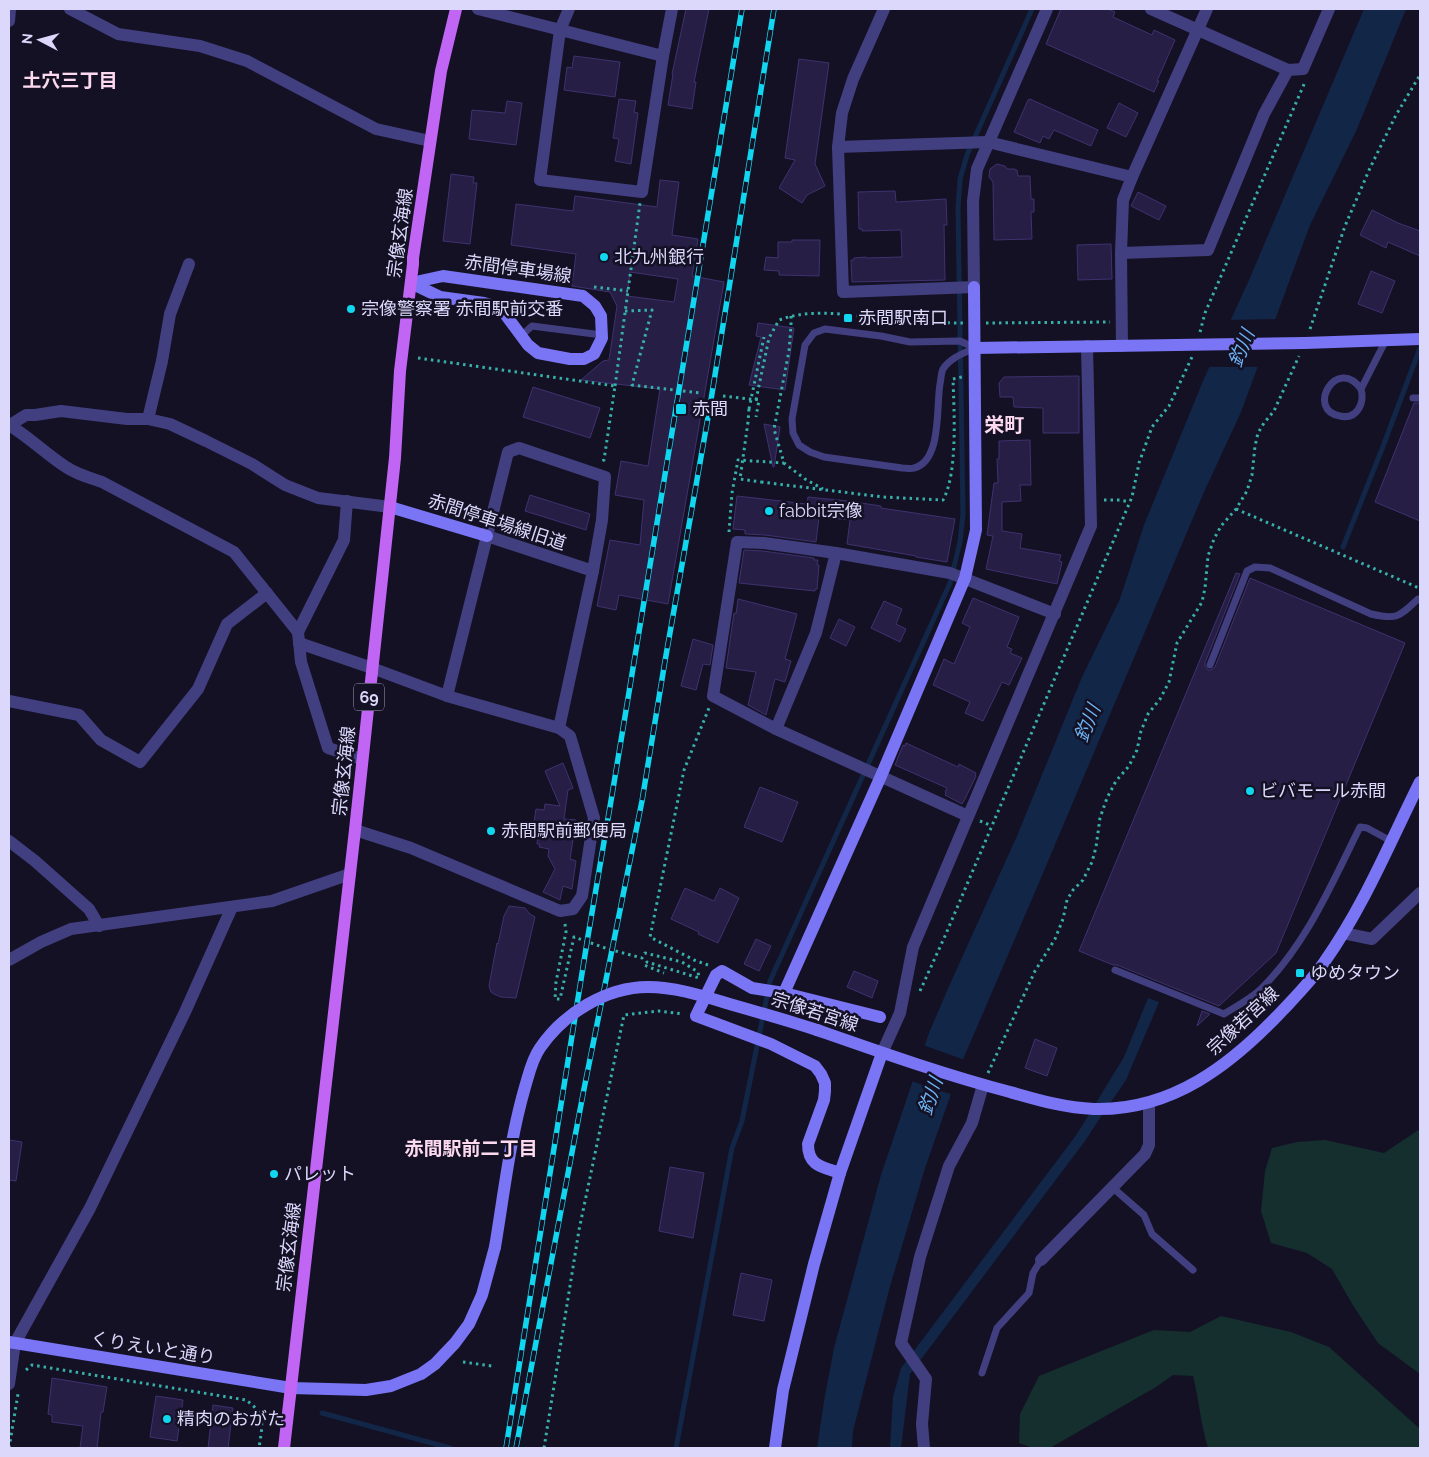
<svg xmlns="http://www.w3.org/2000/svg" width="1429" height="1457" viewBox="0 0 1429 1457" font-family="Raleway,'Noto Sans JP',sans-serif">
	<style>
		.green { fill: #142f2e }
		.water { fill: #122648 }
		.pier { fill: #141125 }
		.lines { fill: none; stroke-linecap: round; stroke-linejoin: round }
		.stream { stroke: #122648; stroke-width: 5 }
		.building { fill: #261e45; stroke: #3f326f; fill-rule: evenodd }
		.path { stroke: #38b0aa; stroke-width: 3; stroke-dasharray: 2.5 4; stroke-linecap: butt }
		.lane { stroke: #423f81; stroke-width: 7 }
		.street { stroke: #423f81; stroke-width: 12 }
		.secondary { stroke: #7a75f5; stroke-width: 12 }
		.primary { stroke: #c166f4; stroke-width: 12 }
		.rail-casing { stroke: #11d6ef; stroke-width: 5.5 }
		.rail { stroke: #141125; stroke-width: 4; stroke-dasharray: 11; stroke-linecap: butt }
		.path-bridge { stroke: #38b0aa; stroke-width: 3; stroke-dasharray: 2.5 4; stroke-linecap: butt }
		.secondary-bridge { stroke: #7a75f5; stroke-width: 12 }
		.poi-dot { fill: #11d6ef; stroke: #141125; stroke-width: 2 }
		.labels { text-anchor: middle; stroke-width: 5; stroke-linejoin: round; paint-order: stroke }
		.shield { fill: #141125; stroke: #a09cbc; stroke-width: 1 }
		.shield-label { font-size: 16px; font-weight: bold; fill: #dcd8fc }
		.street-label { font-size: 18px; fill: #dcd8fc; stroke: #141125 }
		.poi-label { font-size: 18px; fill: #dcd8fc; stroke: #141125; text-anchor: start }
		.neighbourhood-label { font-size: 19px; font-weight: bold; fill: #fcd9ef; stroke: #141125 }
		.water-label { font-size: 19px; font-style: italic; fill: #6db4f5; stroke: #141125 }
		.quarter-label { font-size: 20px; font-weight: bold; fill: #fcd9ef; stroke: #141125 }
	</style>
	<rect width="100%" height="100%" fill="#141125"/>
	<!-- green -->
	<g class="green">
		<path d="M1420,1129v245l-42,-31 -24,-36 -22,-38 -25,-16 -36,-10 -10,-32 4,-40 7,-23 25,-6 28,-2 59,13z"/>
		<path d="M1221,1316l70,16 38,15 91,82v19h-212c-7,-23 -9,-48 -15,-72l-20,-1 -17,12 -106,61h-17l-14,-5 1,-29 19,-38 115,-46 36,2z"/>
	</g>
	<!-- water -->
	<g class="water">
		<path d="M1364,9h42l-49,120 -47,96 -69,187 -37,80 -169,400 -71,165 -39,111 -36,122 -36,141 -1,17h-35l7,-47 10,-53 47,-173 48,-142 21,-49 67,-148 65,-159 38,-78 24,-74 59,-144 46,-101z"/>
		<path d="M1148,998l11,4 -33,78 -26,38 -15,23 -175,233 -9,74h-11l3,-51 8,-29 176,-234 47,-77z"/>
	</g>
	<!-- pier -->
	<g class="pier">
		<path d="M1278,319l-18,48h-53l21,-47z"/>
		<path d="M923,1045l42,15 -12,35 -42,-14z"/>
	</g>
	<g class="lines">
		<!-- stream -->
		<g class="stream">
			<path d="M1343,547l39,-98 38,-101"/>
			<path d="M322,1413l128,35"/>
			<path d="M676,1448l56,-300 10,-27 28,-140 180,-398 10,-41 3,-28 -5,-306 2,-29 7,-24 65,-146"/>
		</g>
	</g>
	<!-- building -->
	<g class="building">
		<path d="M686,9h23l-15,73h2l-4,27 -24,-4 5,-31h-1z"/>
		<path d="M1061,9h47l7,3 -2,5 39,18 2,-5 21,10 -18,41h2l-5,11 -108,-48z"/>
		<path d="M574,56l46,6 -5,35 -51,-7 3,-23 5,1z"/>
		<path d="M799,59l30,4 -14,101 10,22 -18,9 -5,8 -23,-15 16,-28 -10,-2z"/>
		<path d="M619,99l17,2 -2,11 4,1 -7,51 -16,-3 4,-22 -6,-1z"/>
		<path d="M1030,99l68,31 -7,16 -37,-16 -5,9 -6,-3 -3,7 -26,-11 14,-32z"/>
		<path d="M507,101l15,2 -6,42 -47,-6 3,-29 33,3z"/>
		<path d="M1119,103l19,10 -12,24 -19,-9z"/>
		<path d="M997,164l8,2 2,3h8v1h2l1,6h12l1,23h3v13h-3l1,27 -38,1 -1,-58 -4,-5 1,-8z"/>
		<path d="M451,174l23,3 -1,6h4l-7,61 -27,-3z"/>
		<path d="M660,180l19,2 -7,53 26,4 -6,37 32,6 -56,322 -49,-9 -3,15 -19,-4 13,-66 30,5 4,-45 -29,-5 6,-34 27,5 12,-77 -79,-9 22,-19 6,-1 8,-54 -7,-14 -38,-6 4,-32 -65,-9 5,-41 57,7 2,-15 82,11zM630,272l48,7 -4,23 -47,-6z"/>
		<path d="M895,191l1,11 50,-3 1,26h-3l1,55 -93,2 -1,-22h3v-2l12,-1v1l36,-1 -1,-27 -39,1v-2h-3l-1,-37z"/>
		<path d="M1138,192l28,14 -7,14 -28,-14z"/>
		<path d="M1372,210l26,13 22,8v25l-32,-14 -2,6 -26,-13z"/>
		<path d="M792,240h28l-1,36 -40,-1v-4l-15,-1 2,-13 12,1v-16h14z"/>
		<path d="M1111,244l1,35 -34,1 -1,-35z"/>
		<path d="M1371,271l24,10 -13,32 -24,-9z"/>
		<path d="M758,323l36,5 -9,62 -36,-5 12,-48 -5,-1z"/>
		<path d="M1079,376v57h-36v-25l-29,-1 -1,-10h-13l-1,-14 5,-6z"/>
		<path d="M533,387l67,21 -10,30 -67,-21z"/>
		<path d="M1414,403h6v118l-45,-19z"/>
		<path d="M764,424l16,3 -6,40h-1z"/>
		<path d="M1030,440l1,45h-11l1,16 -19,1v29l20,3 -2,14 41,7 -2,6 3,1 -5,22 -71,-15 7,-33 -6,-1 7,-52h4l-1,-24h2v-18z"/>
		<path d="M530,495l60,19 -4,16 -61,-19z"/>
		<path d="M737,496l70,8 1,-7 40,4 33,5v2l74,11 -8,43 -31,-5v-1l-69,-12 3,-24 -31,-3 -3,25 -51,-7 -20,-1v-4l-12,-1z"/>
		<path d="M744,550l19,1 51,7v2h4l-1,5h2l-2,24h-2v2l-76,-8z"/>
		<path d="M1236,573l4,1 -35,89v3l3,4h3l4,-3 35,-89 155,65 -129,310 -57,53 -102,-41h-4l-34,-14z"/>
		<path d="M973,598l46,19 -12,30 5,2 -2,4 12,5 -13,27 -7,-3 -19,39 -18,-8 5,-11 -37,-17 11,-26 10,5 16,-37 -8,-4z"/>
		<path d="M738,599l59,15 -12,45 6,2 -6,21 -10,-3 -9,36 -18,-10 8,-33 -30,-4 8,-55 2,1z"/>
		<path d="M884,601l18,8 -6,15 10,5 -6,13 -29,-14z"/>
		<path d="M839,619l16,8 -9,19 -16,-8z"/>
		<path d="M693,639l20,6 -3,20 -7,-1 -7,26 -15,-4z"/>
		<path d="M906,743l52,24 1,-3 17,9 -1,2 1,1 -12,25 -2,3 -17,-9 1,-2 -1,-1 2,-4 -52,-23 8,-20 2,1z"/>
		<path d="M563,763l10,25 -5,2 -4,29 12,1 -6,39 6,2 -4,28 -9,-3 -3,14 -17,-8 12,-23 -7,-13 1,-7 -10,-2 1,-3h-3l1,-8 -6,-1 4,-26 8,1 1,-6 15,2 -15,-35z"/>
		<path d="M760,787l38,15 -16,40 -38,-15z"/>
		<path d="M685,888l29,13 6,-13 19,10 -21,45 -20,-9 1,-2 -28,-13z"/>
		<path d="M509,906l16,2 5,6 5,3 -19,81 -15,-1 -7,-3 -3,-2 -2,-6 8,-43 1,1 6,-28z"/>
		<path d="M756,939l15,7 -12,25 -15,-7z"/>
		<path d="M854,971l24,10 -6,17 -25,-11z"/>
		<path d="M1202,1011l8,3 -13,12z"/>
		<path d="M1035,1039l22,9 -10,28 -22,-8z"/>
		<path d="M9,1140l13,2 -6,39 -7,-1z"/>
		<path d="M670,1167l34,6 -11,65 -34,-7z"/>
		<path d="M741,1273l31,7 -8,41 -31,-6z"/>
		<path d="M52,1378l55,9 -4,25h-2l-4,36h-17l3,-22 -31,-4v-7l-4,-1z"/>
		<path d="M156,1396l27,4 -6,41 -27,-4z"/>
		<path d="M213,1405l20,3 -5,40h-20z"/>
	</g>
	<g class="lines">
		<!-- path -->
		<g class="path">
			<path d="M594,287l34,4"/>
			<path d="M625,311l27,-1 -20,75 69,8"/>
			<path d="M791,316v10l-2,25 -15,78 10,34 21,16 18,10"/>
			<path d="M986,323l124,-1"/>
			<path d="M1310,329l35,-103 25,-58 26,-53 24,-40"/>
			<path d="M1200,332l5,-19 100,-231"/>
			<path d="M418,358l197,28 -11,74 -2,1"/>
			<path d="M615,386l25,-183"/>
			<path d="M723,396l36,4 -3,17"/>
			<path d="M756,400l13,-62 10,-18c30,-11 60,-6 91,-3 31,3 62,6 93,6"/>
			<path d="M749,409l15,-72"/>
			<path d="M761,482l122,15 60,3c15,-27 11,-89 10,-121l9,-2"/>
			<path d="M1104,500h16l9,2"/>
			<path d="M1236,509l183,79"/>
			<path d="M729,532l3,-39 6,-33 46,3"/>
			<path d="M980,821l12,5"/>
			<path d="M565,924l1,8 -10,50 -1,17h5l14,-62 34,12 34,9 3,-5 37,9 16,10 1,6 -52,-16 -3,3 20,8"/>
			<path d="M708,965l-14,-5 -44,-23 34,-167 25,-62"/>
			<path d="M920,991l25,-55 187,-439 7,-34 13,-36 17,-21 23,-49"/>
			<path d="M988,1073l47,-102 20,-32 8,-20 4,-19 6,-10 10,-10 9,-18 4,-15 4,-29 7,-20 9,-17 13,-15 8,-16 4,-19 7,-17 12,-15 9,-17 8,-39 25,-41 3,-14 3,-32 6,-17 7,-13 15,-17 11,-18 5,-16 3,-29 3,-13 6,-10 10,-12 25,-55"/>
			<path d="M463,1362l29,4"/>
			<path d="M26,1370l6,-5 214,35c5,4 12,9 14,15 4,9 0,24 -1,33"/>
			<path d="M9,1448l9,-54"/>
			<path d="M544,1448l35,-218 45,-215 35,-4 24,3"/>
		</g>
		<!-- lane -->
		<g class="lane">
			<path d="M825,329l56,7 29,6 50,-1 15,7c-11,5 -25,10 -32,21 -2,4 -2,11 -3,15 -4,23 2,77 -26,84 -3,1 -8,0 -12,0l-78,-11 -14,-5 -11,-7 -6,-12 -1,-14 13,-74 9,-12z"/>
			<path d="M521,336l11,-10 70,9"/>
			<path d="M1361,389c-24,-34 -56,21 -21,27 17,4 25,-13 21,-27l25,-49"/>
			<path d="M1413,398h7"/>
			<path d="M1210,665l37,-94 8,-4 15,1 101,46c26,6 28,3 47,-15l2,1"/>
			<path d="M1115,970l109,44c13,-8 28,-16 38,-26 45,-45 70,-105 98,-161l7,1 24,13"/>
			<path d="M1112,1187l32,28 8,19 41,36"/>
			<path d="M982,1373l15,-45 32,-35 4,-20 8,-13"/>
		</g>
		<!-- street -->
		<g class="street">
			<path d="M70,9l48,25 82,12 47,15 129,68 54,12"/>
			<path d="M478,9l185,47"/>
			<path d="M569,9l-9,21 -20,150 102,12 21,-136 9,-47"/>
			<path d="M884,9l-31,70 -11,34 -4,34 5,145 131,-5 -1,-86 4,-32 70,-160"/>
			<path d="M1151,9l137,61 15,-1 26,-60"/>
			<path d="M9,21l1,-12"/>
			<path d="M838,147l150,-5 144,35"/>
			<path d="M1121,253l87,-3 56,-136 24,-44"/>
			<path d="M189,264l-19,50 -8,47 -14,58 22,5 36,17 46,23 33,21 33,13 72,9"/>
			<path d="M1122,346l-1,-93 2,-53 9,-23 75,-168"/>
			<path d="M9,425c20,12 37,29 57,42 10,7 24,11 36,15l132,70 64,80 3,30 27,86 34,11"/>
			<path d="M10,425l16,-10h9l26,-4 66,8h21"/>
			<path d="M487,536l106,35"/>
			<path d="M298,632l46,-92 3,-39"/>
			<path d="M299,643l73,25 75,28 112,32 11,8 24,82 -12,78 -9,13 -13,2 -149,-63 -56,-18"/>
			<path d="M447,696l61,-244 11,-4 86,29 -3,43 -9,51 -34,157"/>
			<path d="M9,701l70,14 22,25 39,22 58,-73 29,-65 40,-31"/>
			<path d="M776,729l40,-96 20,-80"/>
			<path d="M968,816l-192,-87 -63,-33 24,-154 27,1 72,10 114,20 105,41"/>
			<path d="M9,841l26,20 54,48 10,17"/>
			<path d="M1343,933l29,6 48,-46"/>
			<path d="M9,960l32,-18 30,-13 201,-28 78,-27"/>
			<path d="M882,1053l18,-40 13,-66 178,-421 -4,-180"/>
			<path d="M1041,1260l104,-106 4,-9v-42"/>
			<path d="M9,1384l6,-41 75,-135 95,-196 47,-105"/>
			<path d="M924,1448l-2,-24 4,-45 -25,-36 19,-86 29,-91 23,-43 11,-38"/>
		</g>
		<!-- secondary -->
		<g class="secondary">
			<path d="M443,276l140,20 12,10 6,10 1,22 -8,16 -10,5h-14l-32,-6 -10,-8 -23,-31 -10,-8 -11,-3 -44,-6 -29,-14z"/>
			<path d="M975,348l330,-5 115,-4"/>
			<path d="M390,507l97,29"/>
			<path d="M784,993l97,-217 84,-198 11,-48 -2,-243"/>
			<path d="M817,1030c63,22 128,45 193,62 28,8 55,16 84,17 78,2 137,-44 188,-98 15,-16 31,-32 43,-50 39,-55 65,-119 95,-179"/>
			<path d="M840,1173c-18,-6 -32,-7 -32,-29l16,-44 1,-9v-8l-4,-9 -6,-8 -44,-22 -75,-28 20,-41 6,-4 30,17 32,5 96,24"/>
			<path d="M9,1342l282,46 75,2 25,-4 30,-12 14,-10 20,-21 14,-19 13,-29 13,-48"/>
			<path d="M775,1448l8,-58 31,-126 26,-91 42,-120"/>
		</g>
		<!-- primary -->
		<path class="primary" d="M284,1448l71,-618 40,-372 5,-87 13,-107v-6l28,-187 15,-62"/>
		<!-- rail casing -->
		<g class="rail-casing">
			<g id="rail">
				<path d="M506,1448l82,-512 25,-147 129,-780"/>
				<path d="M516,1448l68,-359 58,-288 23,-140 45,-255 64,-397"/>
			</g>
		</g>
		<!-- rail -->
		<use href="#rail" class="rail"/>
		<!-- path-bridge -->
		<path class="path-bridge" d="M749,409l-1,13 -8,57 21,3"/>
		<!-- secondary-bridge -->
		<path class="secondary-bridge" d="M495,1247c9,-54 15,-108 30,-160 4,-13 7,-28 15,-39 23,-34 66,-61 108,-61 29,0 58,10 85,18 28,8 56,16 84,25"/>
	</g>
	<!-- markers -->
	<g class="poi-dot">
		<circle cx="604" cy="257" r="5"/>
		<circle cx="351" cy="309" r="5"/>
		<rect x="843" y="313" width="10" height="10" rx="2.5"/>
		<rect x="675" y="403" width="12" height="12" rx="2.5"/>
		<circle cx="769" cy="511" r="5"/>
		<circle cx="1250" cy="791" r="5"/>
		<circle cx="491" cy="831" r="5"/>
		<rect x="1295" y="968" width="10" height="10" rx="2.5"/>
		<circle cx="274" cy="1174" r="5"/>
		<circle cx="167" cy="1419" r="5"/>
	</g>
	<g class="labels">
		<!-- shield labels -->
		<rect class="shield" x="354" y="683.5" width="30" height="27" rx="4"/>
		<g class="shield-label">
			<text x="369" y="703">69</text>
		</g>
		<!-- street labels -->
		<g class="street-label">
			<text transform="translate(400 233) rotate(-82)" y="6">宗像玄海線</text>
			<text transform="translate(518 269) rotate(8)" y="6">赤間停車場線</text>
			<text transform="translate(497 522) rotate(18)" y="6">赤間停車場線旧道</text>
			<text transform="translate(344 771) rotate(-84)" y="6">宗像玄海線</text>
			<text transform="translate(815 1012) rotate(18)" y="6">宗像若宮線</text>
			<text transform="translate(1243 1021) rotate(-43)" y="6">宗像若宮線</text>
			<text transform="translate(289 1247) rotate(-83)" y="6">宗像玄海線</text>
			<text transform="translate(153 1348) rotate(9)" y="6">くりえいと通り</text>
		</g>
		<!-- poi labels -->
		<g class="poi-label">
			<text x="614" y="263">北九州銀行</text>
			<text x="361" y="315">宗像警察署 赤間駅前交番</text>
			<text x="858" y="324">赤間駅南口</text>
			<text x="692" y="415">赤間</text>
			<text x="779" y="517">fabbit宗像</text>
			<text x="1260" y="797">ビバモール赤間</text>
			<text x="501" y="837">赤間駅前郵便局</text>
			<text x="1310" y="979">ゆめタウン</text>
			<text x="284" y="1180">パレット</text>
			<text x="177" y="1425">精肉のおがた</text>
		</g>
		<!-- neighbourhood labels -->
		<g class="neighbourhood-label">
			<text x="70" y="87">土穴三丁目</text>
			<text x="471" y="1155">赤間駅前二丁目</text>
		</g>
		<!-- water labels -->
		<g class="water-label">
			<text transform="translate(1241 348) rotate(-68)" y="7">釣川</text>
			<text transform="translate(1087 723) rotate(-68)" y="7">釣川</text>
			<text transform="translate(930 1096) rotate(-71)" y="7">釣川</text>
		</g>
		<!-- quarter labels -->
		<g class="quarter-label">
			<text x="1004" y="432">栄町</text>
		</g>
	</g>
	<!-- border -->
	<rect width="1429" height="1457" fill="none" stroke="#dcd8fc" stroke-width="20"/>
	<!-- north arrow -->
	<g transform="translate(40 40) rotate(276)" stroke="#141125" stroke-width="4" paint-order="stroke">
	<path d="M0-4L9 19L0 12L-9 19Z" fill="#dcd8fc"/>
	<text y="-8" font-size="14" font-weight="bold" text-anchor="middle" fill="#dcd8fc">N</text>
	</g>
</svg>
